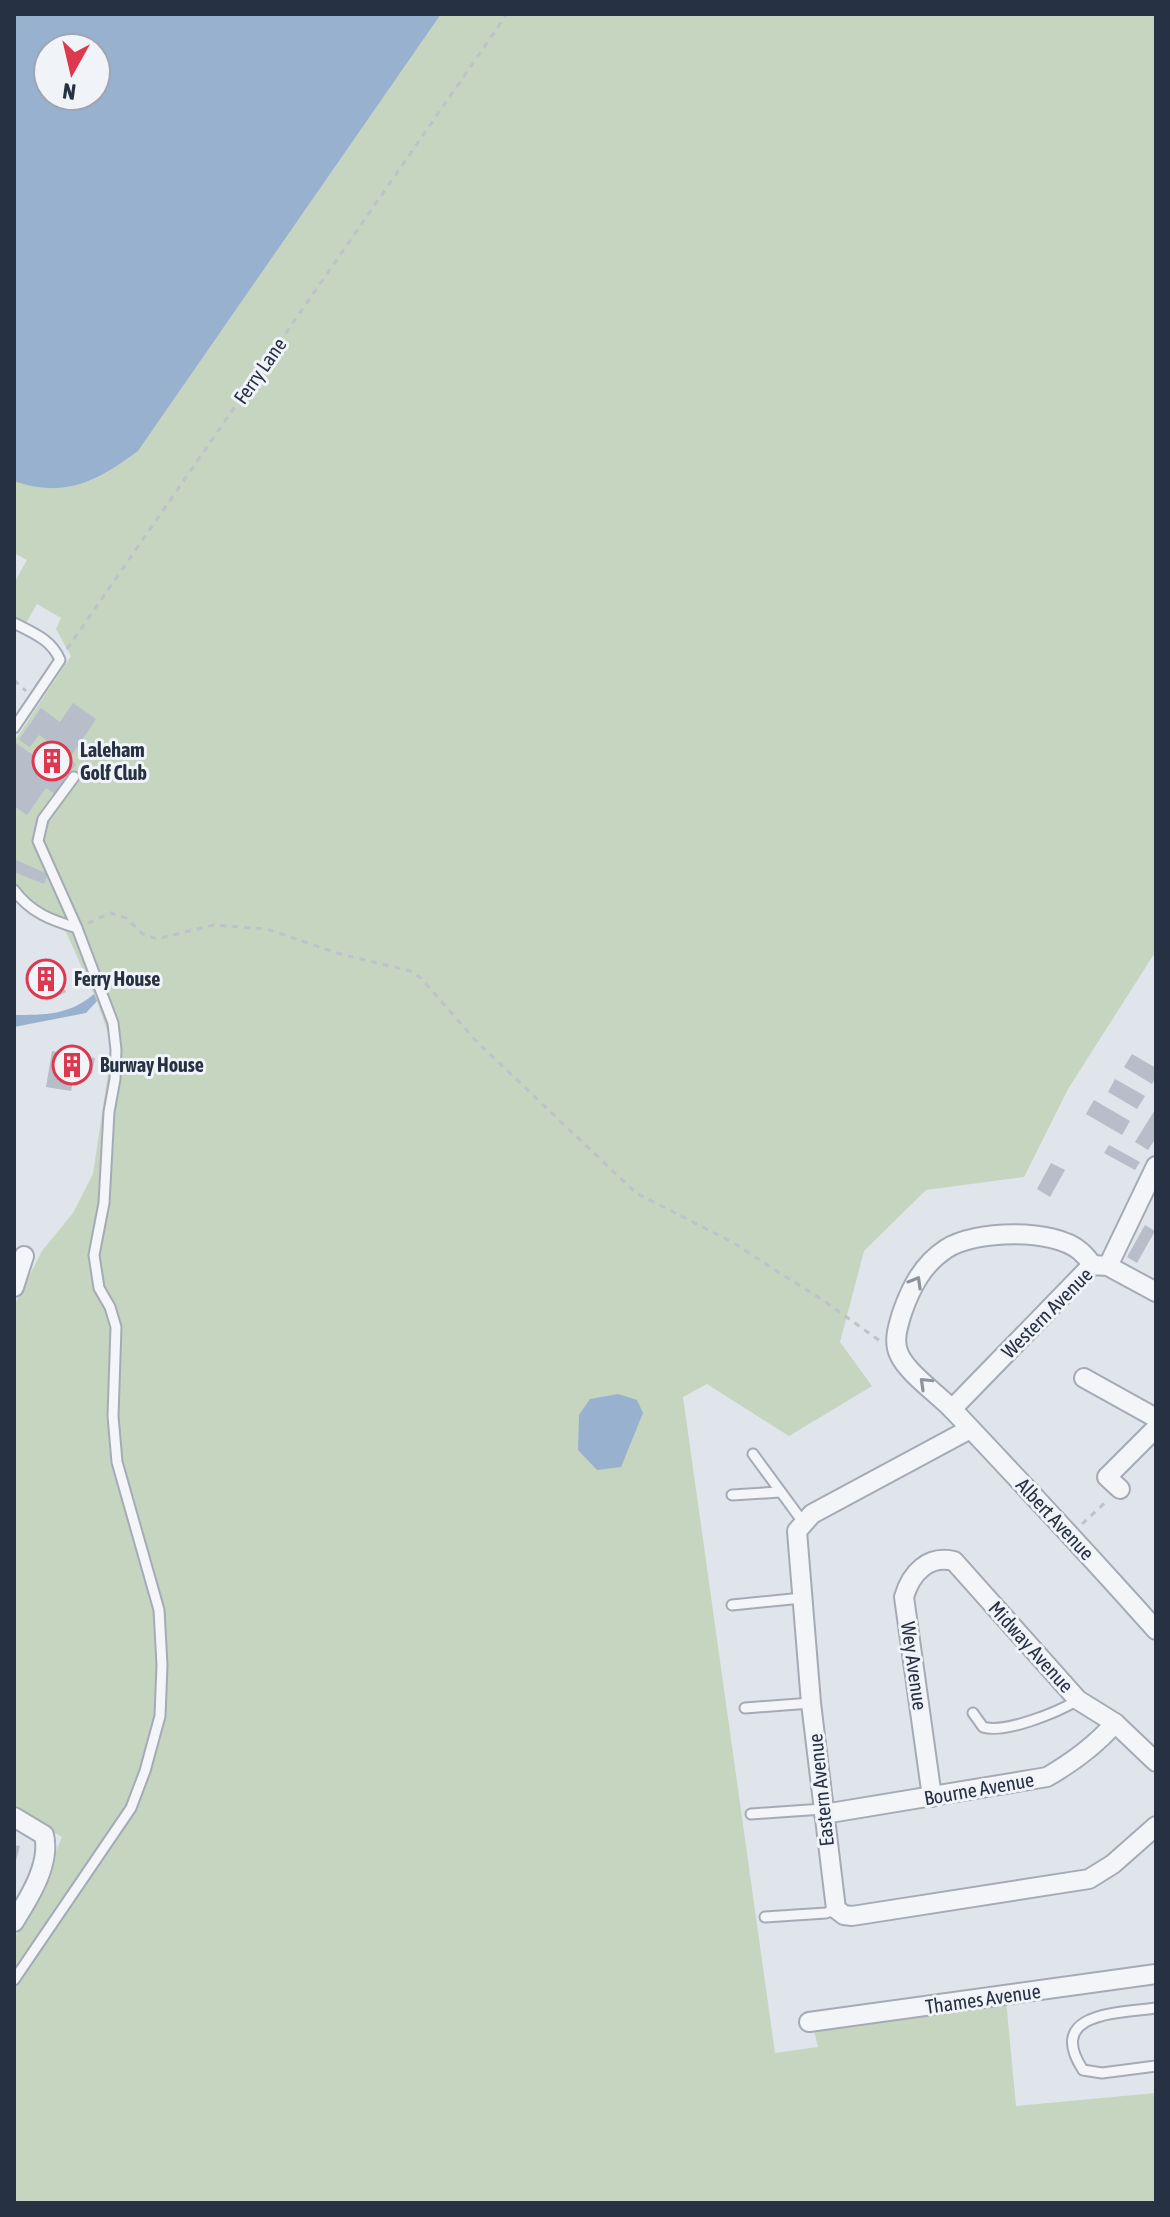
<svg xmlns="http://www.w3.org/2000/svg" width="1170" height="2217" viewBox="0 0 1170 2217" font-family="'Asap Condensed',sans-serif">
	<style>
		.green { fill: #c5d5c0 }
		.water { fill: #97b1cf; fill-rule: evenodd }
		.building { fill: #b7bdc9 }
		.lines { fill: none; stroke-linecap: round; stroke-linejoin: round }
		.lane-casing { stroke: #a5abb6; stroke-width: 13 }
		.street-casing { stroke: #a5abb6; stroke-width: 22 }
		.path { stroke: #bec2c9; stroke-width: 3; stroke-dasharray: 6 6; stroke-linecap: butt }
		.lane { stroke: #f3f5f8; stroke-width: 9 }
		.street { stroke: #f3f5f8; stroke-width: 18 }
		.oneway { stroke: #8d939e }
		.labels { text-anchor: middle; stroke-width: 6; stroke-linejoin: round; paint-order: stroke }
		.street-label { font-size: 20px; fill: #273144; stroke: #f0f3f8 }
		.poi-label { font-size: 20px; font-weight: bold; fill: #273144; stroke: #f0f3f8; text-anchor: start }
	</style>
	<rect width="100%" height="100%" fill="#e0e4eb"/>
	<!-- green -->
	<path class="green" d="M441,14h715v937l-88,138 -44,88 -98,13 -62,61 -24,91 32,44 -83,50 -82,-52 -24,13 92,656 43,-6 -5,-21 193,-26 10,106 140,-13v110h-1142v-264l15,-25 33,-77 -48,-27v-504l28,-55 31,-38 20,-39 18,-120 -3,-21 -11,-32 -31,-69 -42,-28 -10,-14v-148l57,-86 -15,-27 5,-11 -24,-14 -11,19 -12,-7v-33l13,-23 -13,-7v-72c52,18 84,0 124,-30z"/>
	<!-- water -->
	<g class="water">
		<path d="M14,14h427l-303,437c-40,30 -73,48 -124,30zM48,48h48v48h-48z"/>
		<path d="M94,994l3,7 -11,12 -72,14v-12c32,0 55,0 80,-21z"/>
		<path d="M618,1394l19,6 6,13 -22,54 -24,3 -19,-20 1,-35 11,-16z"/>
	</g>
	<!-- building -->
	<g class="building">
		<path d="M73,703l23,16 -27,40 7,5 -21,30 -9,-6 -19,27 -13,-9v-64l22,15 11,-16 -8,-6 -9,12 -11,-7 22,-32 19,14z"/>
		<path d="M16,860l32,14 -4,10 -30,-12z"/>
		<path d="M50,958l6,12 -2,1 12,21 -20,9 -5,-11h-8l-2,-5 1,-5 4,-1 -6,-11z"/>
		<path d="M52,1051l43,7 -3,16 -17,-2 -4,19 -25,-4z"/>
		<path d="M1132,1054l24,14v9l-4,7 -28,-17z"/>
		<path d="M1115,1079l30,17 -8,13 -29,-17z"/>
		<path d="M1094,1100l36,21 -8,14 -36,-21z"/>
		<path d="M1156,1108v30l-8,12 -13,-8z"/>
		<path d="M1109,1145l31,17 -5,8 -31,-17z"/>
		<path d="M1051,1163l14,7 -15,27 -13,-8z"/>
		<path d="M1145,1225l10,6 -18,32 -10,-6z"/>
		<path d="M14,1845l6,1 -5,18h-1z"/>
	</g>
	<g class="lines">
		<!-- lane casing -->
		<g class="lane-casing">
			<g id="lane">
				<path d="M14,623c19,10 37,16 46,37l-46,68"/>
				<path d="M14,890c17,23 37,30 63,38"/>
				<path d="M753,1454l50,68"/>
				<path d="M732,1495l48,-3"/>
				<path d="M732,1605l70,-7"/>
				<path d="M745,1708l66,-5"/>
				<path d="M973,1713l10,14c22,7 75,-15 95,-27"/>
				<path d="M751,1814l72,-5"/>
				<path d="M765,1917l61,-4 10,-4"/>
				<path d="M14,1980l117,-172 14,-37 15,-55 2,-51 -3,-55 -42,-148 -4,-46 3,-89 -6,-20 -11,-19 -5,-33 10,-52 5,-91 6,-33 1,-29 -3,-27 -36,-95 -39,-87 5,-22 31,-42"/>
				<path d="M1156,2008c-37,5 -111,4 -73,62l19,3 54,-7"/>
			</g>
		</g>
		<!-- street casing -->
		<g class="street-casing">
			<g id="street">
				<path d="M1092,1265c-3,-5 -7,-10 -12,-14 -27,-23 -105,-21 -134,-2 -23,15 -35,38 -44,64 -4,13 -9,28 -3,41 8,19 40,41 55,57 68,72 136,145 202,219"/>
				<path d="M1108,1266l48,-100"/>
				<path d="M14,1287l10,-31"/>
				<path d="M1084,1378l72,40"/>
				<path d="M952,1409l140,-144 16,1 48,26"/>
				<path d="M970,1429l-158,85 -15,17 14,172 25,206 8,6 8,1 237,-37 24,-15 43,-38"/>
				<path d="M1120,1489l-13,-12 49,-49"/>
				<path d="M932,1797l-28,-200c7,-24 24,-42 50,-36l124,139 37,23 41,39"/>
				<path d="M824,1814l223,-37c26,-15 48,-31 68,-54"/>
				<path d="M14,1817l30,18c7,29 -15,63 -30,87"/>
				<path d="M809,2022l347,-48"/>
			</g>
		</g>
		<!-- path -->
		<g class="path">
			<path d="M67,649l440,-635"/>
			<path d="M14,680l12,11"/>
			<path d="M88,923l23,-10 15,5 17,16 14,5 57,-14 53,4 70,24 73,18 11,7 55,63 160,152 96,49 95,61 53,38"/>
			<path d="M1082,1524l26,-24"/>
		</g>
		<!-- lane -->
		<use href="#lane" class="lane"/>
		<!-- street -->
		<use href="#street" class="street"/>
	</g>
	<!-- one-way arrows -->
	<defs><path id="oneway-chevron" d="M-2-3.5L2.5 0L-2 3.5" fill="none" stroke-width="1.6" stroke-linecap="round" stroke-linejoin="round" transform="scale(2)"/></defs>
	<g class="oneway">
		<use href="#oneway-chevron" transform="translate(916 1282) rotate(-60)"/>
		<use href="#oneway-chevron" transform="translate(925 1383) rotate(-136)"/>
	</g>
	<!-- icons -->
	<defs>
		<g id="building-ring" transform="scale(2)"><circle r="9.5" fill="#f0f3f8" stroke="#dd384d" stroke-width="1.5"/><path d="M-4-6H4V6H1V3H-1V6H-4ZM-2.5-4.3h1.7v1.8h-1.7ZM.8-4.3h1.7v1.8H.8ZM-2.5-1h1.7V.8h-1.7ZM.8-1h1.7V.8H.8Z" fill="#dd384d"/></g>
	</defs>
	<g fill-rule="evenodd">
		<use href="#building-ring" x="52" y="761"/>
		<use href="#building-ring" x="46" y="979"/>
		<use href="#building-ring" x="72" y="1065"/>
	</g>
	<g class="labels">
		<!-- street labels -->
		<g class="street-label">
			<text transform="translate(260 371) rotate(-55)" y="7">Ferry Lane</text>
			<text transform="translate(1047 1313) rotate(-45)" y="7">Western Avenue</text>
			<text transform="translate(1055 1519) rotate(47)" y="7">Albert Avenue</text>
			<text transform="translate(1031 1647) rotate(48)" y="7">Midway Avenue</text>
			<text transform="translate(914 1666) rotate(82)" y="7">Wey Avenue</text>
			<text transform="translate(979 1789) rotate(-10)" y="7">Bourne Avenue</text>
			<text transform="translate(821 1790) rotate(-96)" y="7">Eastern Avenue</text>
			<text transform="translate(983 1999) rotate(-8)" y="7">Thames Avenue</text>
		</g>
		<!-- poi labels -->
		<g class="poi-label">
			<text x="80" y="757">Laleham<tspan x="80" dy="23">Golf Club</tspan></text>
			<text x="74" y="986">Ferry House</text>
			<text x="100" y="1072">Burway House</text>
		</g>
	</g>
	<!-- border -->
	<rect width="1170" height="2217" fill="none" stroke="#273144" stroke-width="32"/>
	<!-- north arrow -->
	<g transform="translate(72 72) rotate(188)"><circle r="38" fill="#f0f3f8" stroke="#a0a5b0" stroke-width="2"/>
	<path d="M0-6L14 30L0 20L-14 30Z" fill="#dd384d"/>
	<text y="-12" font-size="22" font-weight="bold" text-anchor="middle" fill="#273144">N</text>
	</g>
</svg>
